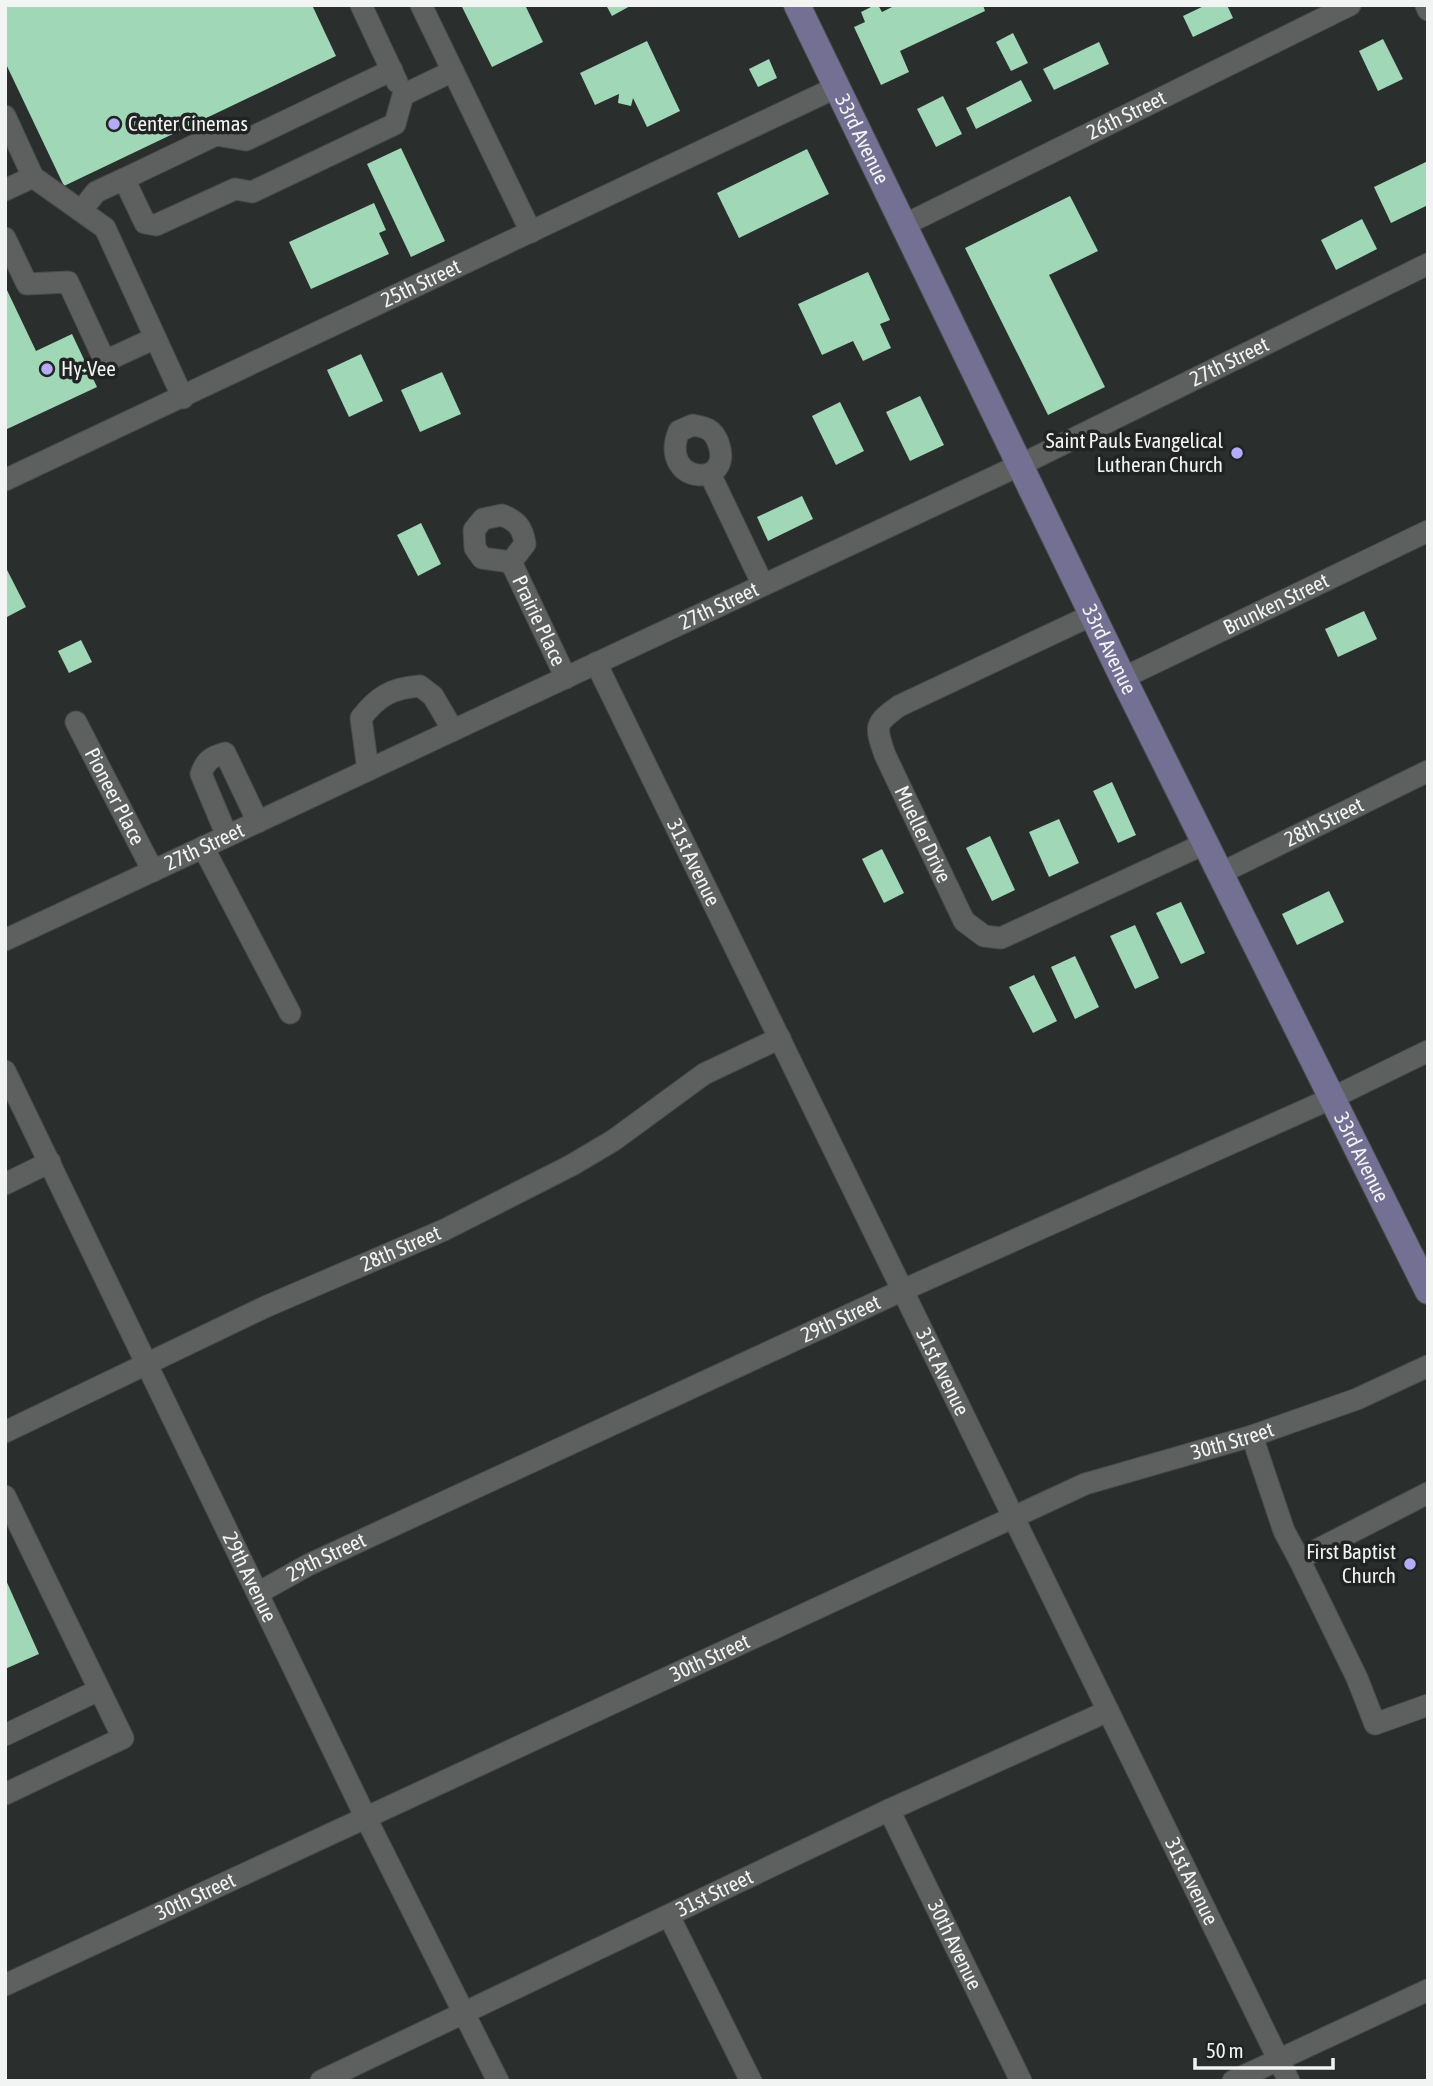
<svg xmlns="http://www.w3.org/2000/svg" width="1433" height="2086" viewBox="0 0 1433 2086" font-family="'Asap Condensed',sans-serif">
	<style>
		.building { fill: #9fd7b7 }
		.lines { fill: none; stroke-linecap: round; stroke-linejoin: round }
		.minor-casing { stroke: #494b4a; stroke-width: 23 }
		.major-casing { stroke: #494b4a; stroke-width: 28 }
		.minor { stroke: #5d605e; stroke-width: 21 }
		.major { stroke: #737093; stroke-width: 26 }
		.poi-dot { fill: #b4acf9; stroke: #212422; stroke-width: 2.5 }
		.labels { text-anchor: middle; stroke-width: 7; stroke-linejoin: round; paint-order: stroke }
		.street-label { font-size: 21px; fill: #f2f4f3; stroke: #212422 }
		.poi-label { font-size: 21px; fill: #f2f4f3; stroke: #212422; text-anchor: start }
	</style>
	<rect width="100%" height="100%" fill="#2a2e2c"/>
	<!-- building -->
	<g class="building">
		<path d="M5,5h307l24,51 -272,130 -59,-124z"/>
		<path d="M461,5h64l18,37 -51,25z"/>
		<path d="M606,5h26l-20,11z"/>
		<path d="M875,5h3l4,7 14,-7h87l2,6 -85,40 9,21 -28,13 -27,-58 11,-5 -4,-10z"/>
		<path d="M1206,5h21l6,13 -40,19 -10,-21z"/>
		<path d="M1013,33l15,30 -17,8 -15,-29z"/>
		<path d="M1383,39l20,40 -25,12 -19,-40z"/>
		<path d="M647,41l33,70 -33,16 -14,-29 -2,8 -13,-3 1,-9 -24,11 -15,-32z"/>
		<path d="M1099,42l10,22 -55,26 -11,-21z"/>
		<path d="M769,59l8,19 -19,9 -9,-18z"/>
		<path d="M1021,80l11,21 -56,28 -10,-21z"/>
		<path d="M943,96l19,38 -26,13 -19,-38z"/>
		<path d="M401,148l44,93 -34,16 -44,-93z"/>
		<path d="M807,149l22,45 -90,44 -22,-45z"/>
		<path d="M1428,161v44l-37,18 -17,-36z"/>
		<path d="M1070,196l28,55 -49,24 56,112 -57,28 -83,-167z"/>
		<path d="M374,203l12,27 -7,3 10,21 -78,35 -22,-47z"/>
		<path d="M1362,219l15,30 -41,21 -15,-30z"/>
		<path d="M868,272l22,48 -10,4 11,24 -28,13 -10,-20 -31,14 -24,-51z"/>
		<path d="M5,286l31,65 36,-17 25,53 -92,43z"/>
		<path d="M361,354l22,47 -34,16 -22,-47z"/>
		<path d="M442,372l19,42 -41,18 -19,-42z"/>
		<path d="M920,396l24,49 -34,16 -24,-49z"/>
		<path d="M840,402l24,49 -28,14 -24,-49z"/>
		<path d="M802,496l11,23 -45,22 -11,-24z"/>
		<path d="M421,523l20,41 -23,12 -21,-41z"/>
		<path d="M5,566l21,41 -21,11z"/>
		<path d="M1364,611l13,28 -39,18 -13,-28z"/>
		<path d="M81,640l11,22 -23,11 -11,-22z"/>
		<path d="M1112,782l24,53 -18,8 -25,-52z"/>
		<path d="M1059,819l20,44 -30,14 -20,-45z"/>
		<path d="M990,836l25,54 -23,11 -26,-53z"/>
		<path d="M882,849l22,44 -20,10 -22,-44z"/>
		<path d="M1329,891l15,31 -47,23 -15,-31z"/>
		<path d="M1181,902l24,51 -24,11 -25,-51z"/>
		<path d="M1135,925l24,53 -24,11 -25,-53z"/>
		<path d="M1075,956l24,51 -24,12 -24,-52z"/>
		<path d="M1034,975l23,46 -24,12 -24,-46z"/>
		<path d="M5,1578l34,76 -34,15z"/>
	</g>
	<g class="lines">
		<!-- minor casing -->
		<g class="minor-casing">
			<g id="minor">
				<path d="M361,5l36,77"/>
				<path d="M421,5l110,227"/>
				<path d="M1426,5l2,5"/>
				<path d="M5,116l28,61 72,51 78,170"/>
				<path d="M124,179l92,-44 30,5 146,-70"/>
				<path d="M5,190l28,-13"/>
				<path d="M81,211l15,-19 28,-13 21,44 11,2 79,-36 17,3 143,-68 8,-29 50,-24"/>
				<path id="s1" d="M904,225l446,-220"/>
				<path d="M5,238l22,46 41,-2 34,73 10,3 43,-20"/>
				<path d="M693,425c12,2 20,4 25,17 18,49 -61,42 -39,-11z"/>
				<path d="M710,474l53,111"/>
				<path id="s2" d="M5,480l832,-393"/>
				<path d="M502,515c15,6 21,13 23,29l-14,18 -29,-4 -7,-10 -1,-18 9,-11z"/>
				<path id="s3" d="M511,562l55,116"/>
				<path id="s4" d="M1092,615l-193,91c-25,18 -24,20 -14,49l79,166 20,15 17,2 203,-94"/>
				<path id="s5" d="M596,663l693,1418"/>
				<path id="s6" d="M1123,678l305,-147"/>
				<path id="s7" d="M76,722l77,149"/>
				<path d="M368,770l-7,-52c17,-22 31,-30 59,-32l13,10 20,34"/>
				<path d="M227,836l-26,-62c5,-14 10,-17 24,-21l33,69"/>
				<path d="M203,847l87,166"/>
				<path id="s8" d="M1219,874l209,-103"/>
				<path id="s9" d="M5,940l1015,-475 408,-201"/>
				<path id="s10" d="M5,1071l361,747 132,263"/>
				<path d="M5,1184l45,-22"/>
				<path id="s11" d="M5,1432l260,-125 179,-77 128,-65 42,-25 90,-66 76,-36"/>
				<path d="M1252,1436l32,95 15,28 129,-66"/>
				<path d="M5,1496l118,242 -118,56"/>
				<path d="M1299,1559l58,119 18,46 53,-19"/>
				<path id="s12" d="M258,1593l50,-28 595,-275 427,-191 98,-48"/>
				<path d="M5,1735l94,-45"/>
				<path id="s13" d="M889,1810l132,271"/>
				<path d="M669,1916l82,165"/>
				<path id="s14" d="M5,1985l1080,-501 167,-48 105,-37 71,-33"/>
				<path id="s15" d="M321,2081l568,-271 219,-99"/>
				<path d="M1233,2081l195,-91"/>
			</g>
		</g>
		<!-- major casing -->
		<g class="major-casing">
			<g id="major">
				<path id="s16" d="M797,5l326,673 305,613"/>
			</g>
		</g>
		<!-- minor -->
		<use href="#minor" class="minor"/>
		<!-- major -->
		<use href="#major" class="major"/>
	</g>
	<!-- markers -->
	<g class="poi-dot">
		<circle cx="114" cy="124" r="7"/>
		<circle cx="47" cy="369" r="7"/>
		<circle cx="1237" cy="453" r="7"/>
		<circle cx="1410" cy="1564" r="7"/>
	</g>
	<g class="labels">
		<!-- street labels -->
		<g class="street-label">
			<text dy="7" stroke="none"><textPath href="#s1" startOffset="248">26th Street</textPath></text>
			<text dy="7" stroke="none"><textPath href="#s16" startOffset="149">33rd Avenue</textPath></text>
			<text dy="7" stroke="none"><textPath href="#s2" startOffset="460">25th Street</textPath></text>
			<text dy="7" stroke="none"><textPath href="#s9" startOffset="1354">27th Street</textPath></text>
			<text dy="7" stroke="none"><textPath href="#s6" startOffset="170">Brunken Street</textPath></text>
			<text dy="7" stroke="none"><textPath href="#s9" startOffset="788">27th Street</textPath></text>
			<text dy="7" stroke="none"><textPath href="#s3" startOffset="65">Prairie Place</textPath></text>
			<text dy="7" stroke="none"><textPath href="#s16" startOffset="716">33rd Avenue</textPath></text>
			<text dy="7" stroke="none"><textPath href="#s7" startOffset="84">Pioneer Place</textPath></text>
			<text dy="7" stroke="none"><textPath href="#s8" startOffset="117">28th Street</textPath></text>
			<text dy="7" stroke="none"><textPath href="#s4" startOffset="360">Mueller Drive</textPath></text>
			<text dy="7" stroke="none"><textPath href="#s9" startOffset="220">27th Street</textPath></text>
			<text dy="7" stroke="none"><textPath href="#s5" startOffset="222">31st Avenue</textPath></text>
			<text dy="7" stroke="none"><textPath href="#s16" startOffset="1283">33rd Avenue</textPath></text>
			<text dy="7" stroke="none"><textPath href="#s11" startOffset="436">28th Street</textPath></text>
			<text dy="7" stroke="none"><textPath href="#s12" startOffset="644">29th Street</textPath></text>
			<text dy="7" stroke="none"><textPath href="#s5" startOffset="789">31st Avenue</textPath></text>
			<text dy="7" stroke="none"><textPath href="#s14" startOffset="1344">30th Street</textPath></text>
			<text dy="7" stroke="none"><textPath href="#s12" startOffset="77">29th Street</textPath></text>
			<text dy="7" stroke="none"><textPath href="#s10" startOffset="562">29th Avenue</textPath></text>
			<text dy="7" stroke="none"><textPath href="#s14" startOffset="777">30th Street</textPath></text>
			<text dy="7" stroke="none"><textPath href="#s5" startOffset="1356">31st Avenue</textPath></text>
			<text dy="7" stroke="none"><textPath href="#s15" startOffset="436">31st Street</textPath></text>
			<text dy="7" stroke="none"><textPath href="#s14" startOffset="210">30th Street</textPath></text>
			<text dy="7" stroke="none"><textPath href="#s13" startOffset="150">30th Avenue</textPath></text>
		</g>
		<!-- poi labels -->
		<g class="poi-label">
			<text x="128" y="131">Center Cinemas</text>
			<text x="61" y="376">Hy-Vee</text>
			<text x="1223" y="448" text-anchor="end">Saint Pauls Evangelical<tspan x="1223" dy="24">Lutheran Church</tspan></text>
			<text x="1396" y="1559" text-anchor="end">First Baptist<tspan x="1396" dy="24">Church</tspan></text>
		</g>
	</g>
	<!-- border -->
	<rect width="1433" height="2086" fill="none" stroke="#f2f4f3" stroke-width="14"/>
	<!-- scale -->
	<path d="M1195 2058v10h138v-10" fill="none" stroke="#f2f4f3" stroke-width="3.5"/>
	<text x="1206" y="2058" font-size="21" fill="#f2f4f3" stroke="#212422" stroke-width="5" paint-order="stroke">50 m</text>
</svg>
